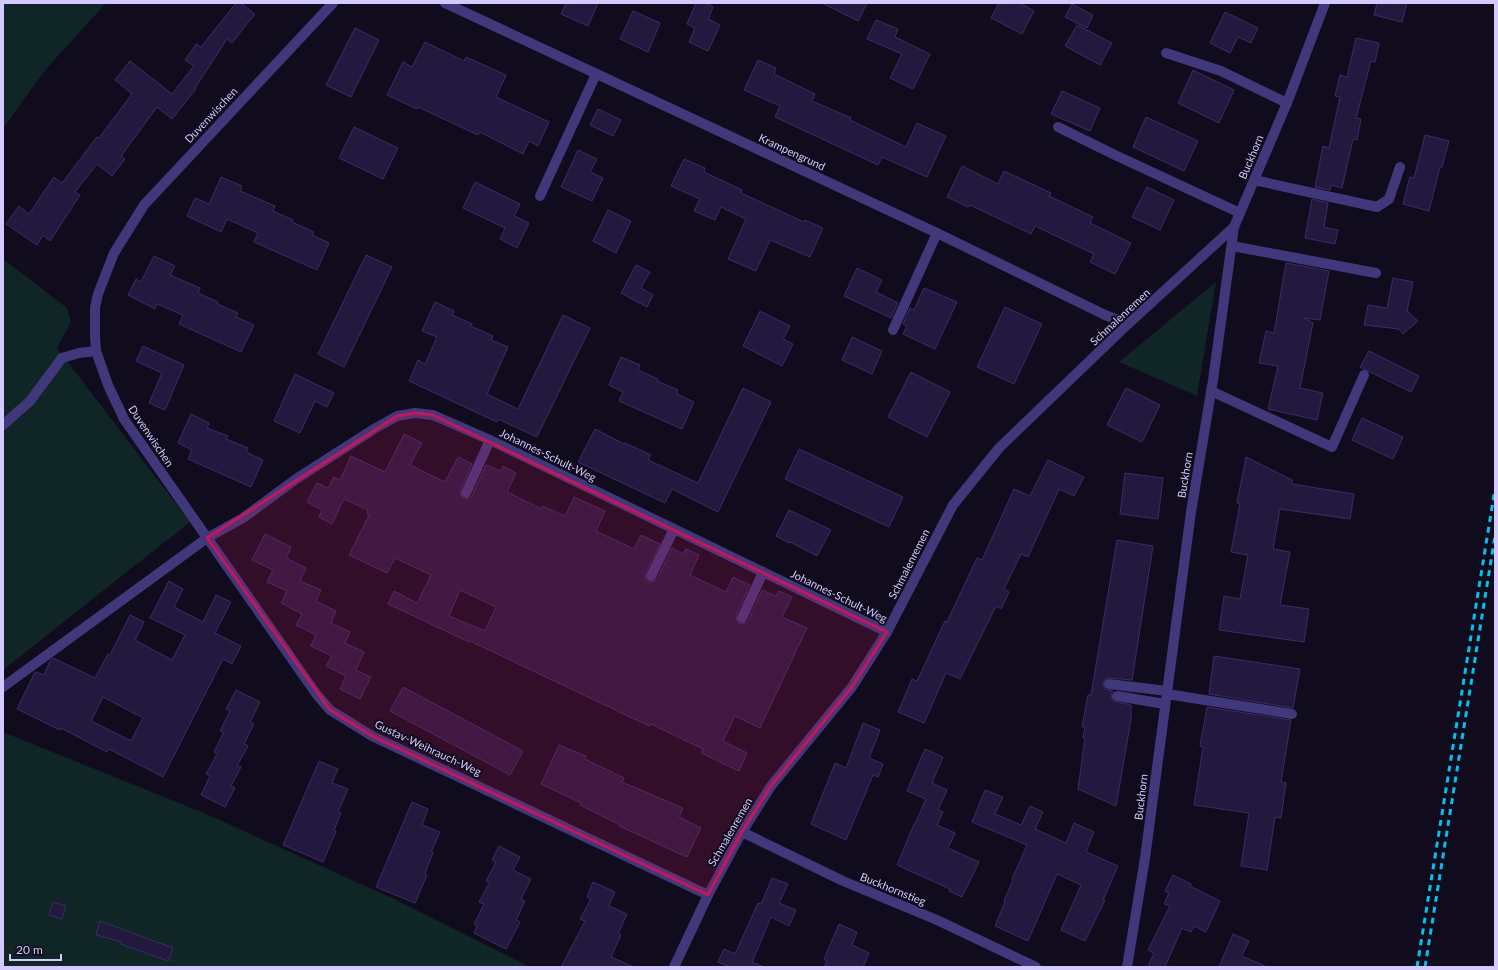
<svg xmlns="http://www.w3.org/2000/svg" width="1498" height="970" viewBox="0 0 1498 970" font-family="Lato,sans-serif">
	<style>
		.green { fill: #0f2526 }
		.building { fill: #23183d; stroke: #3d2b69; fill-rule: evenodd }
		.lines { fill: none; stroke-linecap: round; stroke-linejoin: round }
		.minor { stroke: #41387b; stroke-width: 10 }
		.rail { stroke: #05c0ed; stroke-width: 3; stroke-dasharray: 6 5; stroke-linecap: butt }
		.marked { fill: #c2185b; fill-opacity: 0.2; stroke: #c2185b; stroke-width: 3; stroke-linejoin: round }
		.labels { text-anchor: middle; stroke-width: 4; stroke-linejoin: round; paint-order: stroke }
		.street-label { font-size: 11px; fill: #d4c9fe; stroke: #100c1d }
	</style>
	<rect width="100%" height="100%" fill="#100c1d"/>
	<!-- green -->
	<g class="green">
		<path d="M3,3h103l-59,65 -44,60z"/>
		<path d="M3,259l64,49 4,14 -14,26 133,174 -187,148z"/>
		<path d="M1216,282l-19,114 -78,-34z"/>
		<path d="M3,732l201,81 190,86 136,68h-527z"/>
	</g>
	<!-- building -->
	<g class="building">
		<path d="M236,3h5l14,11 -23,29 -5,-4 -32,49 1,1 -24,30 -15,-12 -36,49 4,3 -13,17 -15,-12 -22,28 5,3 -30,46 -7,-6 -6,10 -31,-21 13,-18 10,8 25,-37 8,6 35,-46 2,1 33,-44 -17,-14 15,-19 42,33 22,-28 -9,-6 11,-16 5,3z"/>
		<path d="M566,3h32l-10,23 -27,-12z"/>
		<path d="M696,3h10l7,4 -5,12 12,6 -12,26 -19,-9 6,-14 -8,-4z"/>
		<path d="M822,3h45l-9,18z"/>
		<path d="M999,3h21l14,8 -12,23 -31,-16z"/>
		<path d="M1377,3h30l-5,19 -28,-7z"/>
		<path d="M1072,4l21,11 -6,13 -22,-11z"/>
		<path d="M633,11l27,12 -12,29 -28,-13z"/>
		<path d="M1225,12l33,16 -7,15 -13,-6 -8,16 -20,-10z"/>
		<path d="M876,20l22,9 -3,8 35,17 -17,35 -23,-11 12,-24 -35,-15z"/>
		<path d="M1077,25l35,18 -12,22 -35,-19z"/>
		<path d="M355,28l24,12 -28,57 -25,-12z"/>
		<path d="M1356,38l23,5 -4,19 -4,-1 -15,57 5,1 -4,21 -4,-1 -11,49 -11,-3 -1,5 -15,-3 8,-41 6,2 11,-51 -5,-1 5,-21 7,2z"/>
		<path d="M425,42l39,19 2,-4 40,18 -10,22 53,25 -11,24 -9,-5 -6,13 -43,-22 -2,3 -60,-28 -1,2 -30,-14 16,-33 9,5z"/>
		<path d="M758,60l18,8 -2,6 41,20 -3,7 39,17 -1,2 56,27 11,-24 29,13 -19,41 -45,-20 -4,8 -103,-48 5,-11 -36,-16z"/>
		<path d="M1193,70l41,20 -15,33 -41,-20z"/>
		<path d="M1062,91l38,17 -10,23 -39,-17z"/>
		<path d="M598,109l23,11 -8,16 -23,-11z"/>
		<path d="M1146,117l52,24 -14,30 -51,-24z"/>
		<path d="M354,127l44,21 -15,31 -44,-21z"/>
		<path d="M1425,135l24,6 -7,26h-2l-11,44 -26,-7 7,-27 4,1z"/>
		<path d="M578,150l19,9 -7,13 13,6 -11,23 -31,-14z"/>
		<path d="M684,159l21,9 -1,4 38,18 -1,3 63,29 1,-2 18,8 -13,29 -40,-17 -14,31 -28,-12 18,-40 -25,-12 -6,13 -21,-9 6,-12 -29,-13z"/>
		<path d="M962,166l36,18 6,-13 47,22 -2,3 44,21 -3,6 41,20 -16,31 -25,-12 4,-8 -59,-28 -4,8 -61,-29 -2,2 -21,-10z"/>
		<path d="M221,177l21,9 -2,5 35,15 -2,5 20,9 -1,2 22,10 -2,3 17,8 -12,27 -63,-28 4,-9 -31,-14 -6,13 -34,-16 8,-18 14,6z"/>
		<path d="M475,182l45,22 -6,12 15,7 -12,25 -17,-9 5,-11 -42,-20z"/>
		<path d="M1147,187l27,13 -14,30 -28,-13z"/>
		<path d="M1312,199l16,4 -4,24 14,3 -3,14 -30,-6z"/>
		<path d="M608,210l23,11 -15,32 -23,-12z"/>
		<path d="M366,255l26,12 -48,100 -26,-13z"/>
		<path d="M154,256l21,10 -5,9 30,13 -2,5 20,9 -1,2 21,9 -2,4 18,8 -13,27 -62,-28 4,-9 -26,-11 -2,5 -27,-14 8,-16 5,3z"/>
		<path d="M1286,263l43,8 -9,49 -16,-2 9,5 -13,65 23,5 -6,27 -49,-11 10,-43 -19,-3 7,-32 8,2z"/>
		<path d="M636,265l14,7 -9,16 12,7 -6,12 -26,-14z"/>
		<path d="M857,268l25,12 -6,12 22,11 -7,15 -47,-22z"/>
		<path d="M1393,278l20,4 -6,29 11,10 -15,13 -4,-5 -35,-4 4,-20 19,3z"/>
		<path d="M924,288l33,14 -22,47 -32,-15 4,-8 -4,-2 7,-16 4,2z"/>
		<path d="M435,302l19,9 -2,4 20,9 -1,2 22,10 -2,4 17,7 -21,47 31,15 45,-94 27,13 -53,109 -39,-18 -1,3 -88,-41 9,-21 7,4 12,-27 -15,-6z"/>
		<path d="M1005,307l37,17 -28,60 -37,-17z"/>
		<path d="M760,311l30,15 -7,13 10,5 -11,22 -39,-20z"/>
		<path d="M852,337l30,14 -10,23 -30,-14z"/>
		<path d="M143,346l41,19 -19,45 -16,-7 13,-30 -26,-12z"/>
		<path d="M1369,351l50,25 -8,16 -51,-25z"/>
		<path d="M621,357l19,8 -2,5 20,9 -1,2 21,9 -1,4 17,8 -12,27 -63,-28 4,-9 -14,-7z"/>
		<path d="M911,372l39,20 -23,45 -39,-20z"/>
		<path d="M295,374l39,19 -7,14 -12,-6 -15,32 -26,-12z"/>
		<path d="M743,388l28,14 -53,110 -46,-23 -7,14 -87,-41 17,-33 29,15 1,-1 26,12 -3,5 50,23z"/>
		<path d="M1126,388l34,17 -18,37 -35,-17z"/>
		<path d="M191,414l18,9 -2,5 21,8 -2,3 22,9 -2,4 17,8 -12,27 -63,-28 4,-9 -14,-7z"/>
		<path d="M1362,418l41,19 -10,22 -41,-19z"/>
		<path d="M404,434l18,9 -12,22 35,17 13,-25 14,7 -12,27 1,5 3,3 5,-1 3,-2 14,-31 15,6 2,-5 13,7 -9,19 35,17 1,-3 22,10 9,-19 31,14 -9,20 38,18 7,-14 19,9 -15,30v5l4,3h3l5,-3 15,-31 11,6 3,-5 13,6 -9,20 36,17 7,-15 17,8 -14,31 1,5 3,3 5,-1 3,-2 14,-31 14,6 3,-5 13,6 -10,20 25,11 -9,19 -38,81 -25,-12 -12,25 24,12 -8,18 -38,-18 2,-4 -52,-25 -2,2 -179,-85 -1,1 -81,-38 6,-13 23,12 14,-28 -36,-17 -8,15 -38,-18 20,-40 -2,-1 1,-4 -24,-11 -12,25 -13,-7 3,-7 -15,-8 10,-19 11,5 6,-11 6,3 11,-24 34,16zM460,590l36,17 -11,24 -36,-15z"/>
		<path d="M799,449l104,48 -14,30 -104,-48z"/>
		<path d="M1246,457l46,23v4l62,10 -4,25 -70,-10 -7,40 17,3 -10,53 29,4 -5,33 -85,-12 5,-34 16,3 8,-44 -17,-3 9,-48 -3,-1z"/>
		<path d="M1048,460l36,17 -10,19 -15,-7 -31,68 -7,-3 -17,35 5,3 -8,17 -5,-3 -36,73 -14,-6 -22,50 -26,-11 14,-33 5,2 28,-60 2,1 30,-64 5,2 32,-71 16,7z"/>
		<path d="M1125,473l38,5 -5,41 -38,-5z"/>
		<path d="M789,510l42,20 -14,26 -27,-14 -1,1 -13,-7z"/>
		<path d="M265,534l26,13 -5,11 20,10 -6,13 21,9 -5,11 20,10 -5,12 19,9 -5,11 19,9 -8,18 15,7 -11,22 -20,-10 6,-13 -20,-10 6,-10 -21,-10 5,-11 -20,-10 6,-11 -21,-11 6,-12 -20,-9 6,-12 -21,-10z"/>
		<path d="M1117,540l36,6 -21,134 -23,-2h-3l-3,5 2,6 8,2 -2,4 2,6 18,4v14l-15,87 -38,-17 7,-51h-2l2,-11h-3l4,-22 2,-10h3z"/>
		<path d="M169,581l14,8 -9,18 29,15 13,-27 15,7 -16,31 26,13 -9,18 -9,-5 -60,118 -54,-28 -2,3 -46,-24 -1,2 -43,-21 18,-37 9,3 6,-14 3,-3 42,20 13,-24 2,1 20,-40 14,7 -9,18 37,20 13,-25 -35,-17zM103,697l40,21 -12,23 -40,-20z"/>
		<path d="M1214,656l86,13 -7,39 -84,-14z"/>
		<path d="M403,687l120,64 -13,24 -120,-64z"/>
		<path d="M236,690l24,12 -10,20 4,2 -10,20 4,2 -11,20 4,1 -10,19 4,2 -10,19 -24,-12 9,-19 -4,-2 11,-20 -3,-2 10,-20 -4,-1 10,-20 -4,-2z"/>
		<path d="M1207,707l84,13 -10,62 5,1 -5,35 -6,-1 -8,53 -26,-4 8,-53 -55,-8 9,-58 -3,-1z"/>
		<path d="M863,723l17,7 -11,28 14,6 -5,13 -5,-2 -27,65 -35,-16 24,-61 11,5z"/>
		<path d="M559,745l27,11 -1,3 39,19 -2,4 61,26 -4,9 22,11 -14,29 -68,-31 1,-1 -40,-20 1,-2 -40,-19z"/>
		<path d="M925,749l18,8 -11,26 15,7 -9,20 5,2 -6,13 18,8 -7,15 31,14 -17,35 -13,-6 1,-2 -53,-24 17,-41h1l11,-25 -19,-8z"/>
		<path d="M319,761l19,8 -6,14 16,6 -10,23 3,1 -7,17 2,1 -13,31 -40,-17z"/>
		<path d="M985,790l18,7 -8,17 26,11 9,-19 13,6 -8,17 31,14 8,-20 20,9 -8,20 32,14 -15,34h2l-20,41 -24,-11 20,-45 -24,-11 -29,67 -33,-15 10,-24 -1,-1 9,-21 -1,-1 15,-34 -55,-23z"/>
		<path d="M412,802l16,7 -6,16 18,7 -9,20h2l-8,22 2,1 -12,28 -39,-16z"/>
		<path d="M499,846l21,11 -7,13 18,9 -10,20 4,2 -9,19 4,2 -14,27 -32,-16 3,-7 -3,-2 10,-20 -5,-2 11,-20 -4,-1 10,-19 -4,-2z"/>
		<path d="M1173,875l18,9 -1,2 30,15 -14,31 -12,-6 -3,6 -9,-4 -17,39h-17l6,-14 -6,-3 22,-44 -6,-2 5,-11 -4,-2z"/>
		<path d="M772,878l16,6 -9,19 17,7 -7,16 -18,-9 -19,45 12,5h-34l-12,-5 6,-13 11,5 23,-51 3,1z"/>
		<path d="M593,882l22,10 -6,14 18,8 -9,20 3,1 -10,22 23,10h-73l24,-46 -5,-2 11,-20 -4,-2z"/>
		<path d="M53,902l13,4 -4,13 -13,-4z"/>
		<path d="M100,921l73,27 -5,13 -47,-17 1,-2 -26,-7z"/>
		<path d="M839,924l18,8 -5,13 17,8 -6,14h-39l3,-6 -3,-2z"/>
		<path d="M1233,934l16,7 -7,15 25,11h-48z"/>
	</g>
	<g class="lines">
		<!-- minor -->
		<g class="minor">
			<path d="M333,3l-189,202 -30,48 -16,41 -3,14v28l1,15 12,34 16,34 193,276 13,15 42,26 336,159"/>
			<path d="M445,3l492,230 168,82 23,9"/>
			<path d="M1166,53l55,18 66,32"/>
			<path d="M1058,127l59,29 123,57"/>
			<path d="M1254,180l123,27 12,-8 11,-32"/>
			<path d="M540,196l56,-122"/>
			<path d="M1232,246l144,27"/>
			<path d="M893,330l44,-97"/>
			<path d="M1211,391l121,56 32,-72"/>
			<path d="M3,425l27,-24 32,-43 17,-5 17,-2"/>
			<path d="M466,493l24,-53"/>
			<path d="M651,576l23,-47"/>
			<path d="M742,618l21,-46"/>
			<path d="M1109,684l58,7"/>
			<path d="M3,687l204,-149 36,-20 53,-39 78,-50 23,-13 18,-3 18,2 57,25 397,192"/>
			<path d="M1167,694l125,20"/>
			<path d="M1117,696l48,8"/>
			<path d="M742,832l101,49 94,39 99,47"/>
			<path d="M674,967l34,-72 34,-63 29,-46 81,-99 35,-55 66,-127 46,-57 129,-124 106,-97"/>
			<path d="M1127,967l18,-109 46,-346 22,-132 21,-153 53,-124 38,-100"/>
		</g>
		<!-- rail -->
		<g class="rail">
			<path d="M1417,967l78,-478"/>
			<path d="M1425,967l70,-431"/>
		</g>
	</g>
	<!-- marked area -->
	<path class="marked" d="M415,413l18,2 454,217 -35,55 -81,99 -29,46 -34,63 -336,-159 -42,-26 -123,-172 190,-122z"/>
	<g class="labels">
		<!-- street labels -->
		<g class="street-label">
			<text transform="translate(211 115) rotate(-47)" y="4">Duvenwischen</text>
			<text transform="translate(792 152) rotate(25)" y="4">Krampengrund</text>
			<text transform="translate(1251 157) rotate(-67)" y="4">Buckhorn</text>
			<text transform="translate(1120 317) rotate(-43)" y="4">Schmalenremen</text>
			<text transform="translate(151 436) rotate(56)" y="4">Duvenwischen</text>
			<text transform="translate(548 455) rotate(26)" y="4">Johannes-Schult-Weg</text>
			<text transform="translate(1185 475) rotate(-81)" y="4">Buckhorn</text>
			<text transform="translate(909 564) rotate(-63)" y="4">Schmalenremen</text>
			<text transform="translate(839 596) rotate(26)" y="4">Johannes-Schult-Weg</text>
			<text transform="translate(428 748) rotate(25)" y="4">Gustav-Weihrauch-Weg</text>
			<text transform="translate(1141 797) rotate(-83)" y="4">Buckhorn</text>
			<text transform="translate(730 832) rotate(-60)" y="4">Schmalenremen</text>
			<text transform="translate(893 889) rotate(22)" y="4">Buckhornstieg</text>
		</g>
	</g>
	<!-- border -->
	<rect width="1498" height="970" fill="none" stroke="#d4c9fe" stroke-width="8"/>
	<!-- scale -->
	<path d="M10 954v6h51v-6" fill="none" stroke="#d4c9fe" stroke-width="2"/>
	<text x="16" y="954" font-size="12" fill="#d4c9fe" stroke="#100c1d" stroke-width="3" paint-order="stroke">20 m</text>
</svg>
